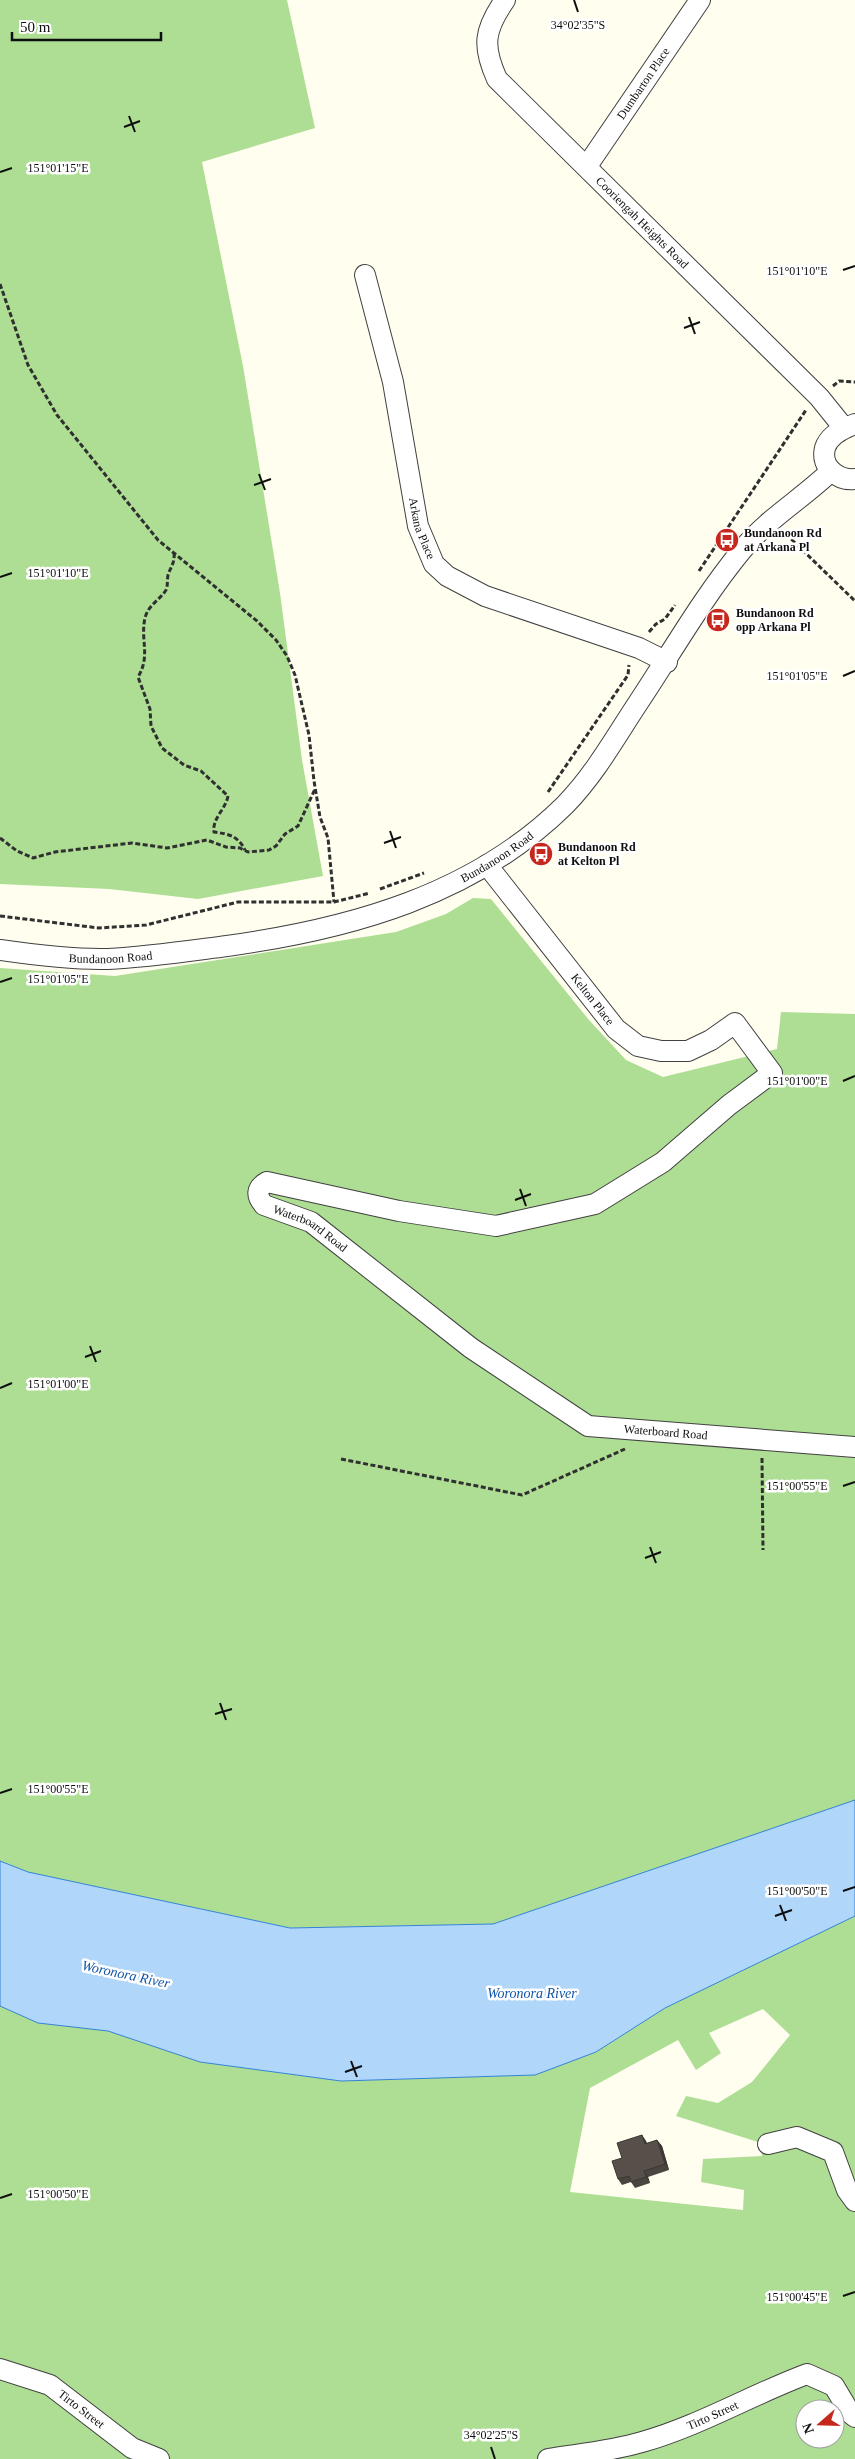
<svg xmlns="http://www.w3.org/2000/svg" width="855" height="2459" viewBox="0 0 855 2459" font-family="'Times New Roman',serif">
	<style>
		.forest { fill: #adde94; fill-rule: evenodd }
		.water { fill: #b0d6fa; stroke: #3382d5 }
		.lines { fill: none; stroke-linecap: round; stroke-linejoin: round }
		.minor-casing { stroke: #414141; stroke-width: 22 }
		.path { stroke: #303030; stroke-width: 3; stroke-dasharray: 5 2.5; stroke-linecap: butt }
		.minor { stroke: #fff; stroke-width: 20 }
		.wall { fill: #4b4540 }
		.shaded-wall { fill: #3d3834 }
		.building { fill: #57504a; stroke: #3d3834 }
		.ticks { fill: none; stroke: #0e0e0e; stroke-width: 2 }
		.labels { text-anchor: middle; stroke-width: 5; stroke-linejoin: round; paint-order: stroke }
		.street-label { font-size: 12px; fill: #0e0e0e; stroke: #fff }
		.poi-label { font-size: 12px; font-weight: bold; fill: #0e0e0e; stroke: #fff; text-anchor: start }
		.water-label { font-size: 14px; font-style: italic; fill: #0f54a8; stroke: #fff }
		.ticks-label { font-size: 12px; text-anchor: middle; fill: #0e0e0e; stroke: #fff; stroke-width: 5; stroke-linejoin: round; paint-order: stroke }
	</style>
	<rect width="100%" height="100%" fill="#fffeef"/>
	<!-- forest -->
	<g class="forest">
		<path d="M0,0h287l28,128 -113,34 41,204 37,227 22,167 21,116 -125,23 -89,-10 -109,-5z"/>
		<path d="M473,898l18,1 98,121 37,40 37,17 114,-28 4,-37 74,2v786l-362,124 -203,4 -262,-56 -28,-11v-893l115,8 281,-44 50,-18z"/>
		<path d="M855,1916v543h-855v-453l38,17 70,8 92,31 141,19 194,-6 61,-23 69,-44zM763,2009l27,26 -38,47 -34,21 -32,-7 -10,20 85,27 1,13 -59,3 -2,23 43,8 -1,20 -173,-18 20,-104 88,-48 18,30 25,-17 -12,-20zM805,2409h30v30h-30z"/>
	</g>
	<!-- water -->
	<path class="water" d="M855,1800v116l-190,92 -69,44 -61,23 -194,6 -141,-19 -92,-31 -70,-8 -38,-17v-145l28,11 262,56 203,-4z"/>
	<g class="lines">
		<!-- minor casing -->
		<g class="minor-casing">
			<g id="minor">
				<path id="s1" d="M505,0c-21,30 -23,46 -8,79l322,318 25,31"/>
				<path id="s2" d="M587,166l113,-166"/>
				<path id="s3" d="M365,275l28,107 25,144 16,38 13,12 38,20 154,52 28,14"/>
				<path d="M855,424c-11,4 -26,11 -30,24 -5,19 13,33 30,31"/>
				<path id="s4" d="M487,865l129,164 22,17 23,5h27l23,-11 24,-17 37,50 -43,32 -66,57 -68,42 -99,22 -97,-15 -132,-29c-11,6 -11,14 -3,23l47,17 160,126 117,78 267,21"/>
				<path id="s5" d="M0,950c35,5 73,10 108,9 40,-2 80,-8 119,-13 123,-17 247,-51 338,-141 31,-32 51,-69 75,-105 33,-50 64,-104 102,-150 26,-32 60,-51 89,-79"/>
				<path d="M768,2144l29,-7 36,15 14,38 8,11"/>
				<path id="s6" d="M0,2369l50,16 82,63 27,11"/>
				<path id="s7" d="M548,2459c31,-5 64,-8 94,-17 57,-16 109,-47 165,-68l27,12 16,27 5,4"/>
			</g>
		</g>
		<!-- path -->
		<g class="path">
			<path d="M0,284l28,81 29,50 101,125 99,81 19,19 11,16 8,19 14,60 5,46 6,36 8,21 6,64"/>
			<path d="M833,386l6,-5 16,1"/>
			<path d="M786,534l69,67"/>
			<path d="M174,553c1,10 -3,13 -6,22 -1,5 0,11 -2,15 -6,10 -18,15 -21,28 -5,23 6,37 -7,59l12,32 1,17 11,22 22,17 17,6 27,25c-2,13 -16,22 -14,36 15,2 24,4 31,18"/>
			<path d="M699,571l107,-161"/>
			<path d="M649,632l7,-8 9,-5 10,-14"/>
			<path d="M548,792l80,-117 1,-10"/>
			<path d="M0,838l17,13 16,7 22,-6 77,-9 35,5 40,-8 19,7 14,1 8,4 21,-2 7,-4 9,-12 13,-8 17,-37"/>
			<path d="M380,889l44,-16"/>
			<path d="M0,916l99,12 47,-3 92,-23h96l36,-9"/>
			<path d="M762,1458l1,92"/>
			<path d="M341,1459l181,36 103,-46"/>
		</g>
		<!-- minor -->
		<use href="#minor" class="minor"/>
	</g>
	<!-- wall -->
	<path class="wall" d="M642,2135l5,8 10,-3 5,6 7,24 -21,7 2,6 -15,5 -4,-6 -9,3 -4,-6 4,-21z"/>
	<!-- shaded-wall -->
	<g class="shaded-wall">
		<path d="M642,2135l4,6 3,9 -4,-6z"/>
		<path d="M657,2140l5,6 7,24 -4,-6z"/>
		<path d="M644,2171l4,6 2,6 -4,-6z"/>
	</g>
	<!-- building -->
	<path class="building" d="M642,2135l3,9 12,-4 8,24 -21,7 2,6 -15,5 -2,-6 -11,3 -6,-18 10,-3 -5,-15z"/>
	<!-- ticks -->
	<path class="ticks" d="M574,0l4,12M129,116l6,16M124,127l16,-6M0,172l12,-4M843,270l12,-4M689,317l6,17M684,328l16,-6M259,474l6,16M254,485l17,-6M0,577l12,-4M843,676l12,-5M390,831l6,17M384,843l17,-6M0,982l12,-4M843,1081l12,-5M520,1189l6,17M515,1200l16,-6M90,1346l6,16M85,1357l16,-6M0,1388l12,-5M843,1486l12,-4M650,1547l6,16M645,1558l16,-6M220,1703l6,17M215,1714l17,-5M0,1793l12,-4M843,1891l12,-4M780,1905l6,16M775,1916l17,-6M351,2061l6,16M345,2072l17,-6M0,2198l12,-4M843,2296l12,-4M491,2447l4,12"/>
	<!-- icons -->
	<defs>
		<g id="bus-disc" transform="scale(1.25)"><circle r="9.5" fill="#c7281d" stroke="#fff"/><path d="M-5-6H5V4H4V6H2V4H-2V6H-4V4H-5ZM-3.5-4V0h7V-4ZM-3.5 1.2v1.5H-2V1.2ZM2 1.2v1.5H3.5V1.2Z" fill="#fff"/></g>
	</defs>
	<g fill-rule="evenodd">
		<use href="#bus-disc" x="727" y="540"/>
		<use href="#bus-disc" x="718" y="620"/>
		<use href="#bus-disc" x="541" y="854"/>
	</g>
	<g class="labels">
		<!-- street labels -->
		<g class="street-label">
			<text dy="4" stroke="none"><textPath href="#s2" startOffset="100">Dumbarton Place</textPath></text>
			<text dy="4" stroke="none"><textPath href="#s1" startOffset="289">Cooriengah Heights Road</textPath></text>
			<text dy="4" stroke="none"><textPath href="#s3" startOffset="260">Arkana Place</textPath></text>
			<text dy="4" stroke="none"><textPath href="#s5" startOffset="515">Bundanoon Road</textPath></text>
			<text dy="4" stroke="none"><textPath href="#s5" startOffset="111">Bundanoon Road</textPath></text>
			<text dy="4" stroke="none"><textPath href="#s4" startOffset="171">Kelton Place</textPath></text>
			<text dy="4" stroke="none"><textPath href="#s4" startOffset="1040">Waterboard Road</textPath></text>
			<text dy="4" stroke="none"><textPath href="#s4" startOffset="1460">Waterboard Road</textPath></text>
			<text dy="4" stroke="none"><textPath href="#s6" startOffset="92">Tirto Street</textPath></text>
			<text dy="4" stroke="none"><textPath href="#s7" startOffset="171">Tirto Street</textPath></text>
		</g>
		<!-- poi labels -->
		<g class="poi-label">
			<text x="744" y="537">Bundanoon Rd<tspan x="744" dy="14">at Arkana Pl</tspan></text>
			<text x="736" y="617">Bundanoon Rd<tspan x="736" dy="14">opp Arkana Pl</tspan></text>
			<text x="558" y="851">Bundanoon Rd<tspan x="558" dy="14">at Kelton Pl</tspan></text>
		</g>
		<!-- water labels -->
		<g class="water-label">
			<text transform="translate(126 1974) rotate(12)" y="5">Woronora River</text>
			<text x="532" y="1998">Woronora River</text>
		</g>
	</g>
	<g class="ticks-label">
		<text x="578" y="29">34°02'35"S</text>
		<text x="58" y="172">151°01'15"E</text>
		<text x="797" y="275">151°01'10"E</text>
		<text x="58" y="577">151°01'10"E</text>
		<text x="797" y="680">151°01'05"E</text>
		<text x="58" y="983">151°01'05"E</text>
		<text x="797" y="1085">151°01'00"E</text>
		<text x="58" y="1388">151°01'00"E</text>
		<text x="797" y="1490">151°00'55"E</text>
		<text x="58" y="1793">151°00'55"E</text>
		<text x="797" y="1895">151°00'50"E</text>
		<text x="58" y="2198">151°00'50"E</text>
		<text x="797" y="2301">151°00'45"E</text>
		<text x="491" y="2439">34°02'25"S</text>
	</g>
	<!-- north arrow -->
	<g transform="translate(820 2424) rotate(250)"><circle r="24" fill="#ffffff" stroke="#9f9f9f"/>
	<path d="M0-4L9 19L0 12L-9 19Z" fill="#c7281d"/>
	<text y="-8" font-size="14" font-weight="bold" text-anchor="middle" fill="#0e0e0e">N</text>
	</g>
	<!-- scale -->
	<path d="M12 32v8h149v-8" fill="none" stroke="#0e0e0e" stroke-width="2.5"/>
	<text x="20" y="32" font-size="15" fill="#0e0e0e" stroke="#ffffff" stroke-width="4" paint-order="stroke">50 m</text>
</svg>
